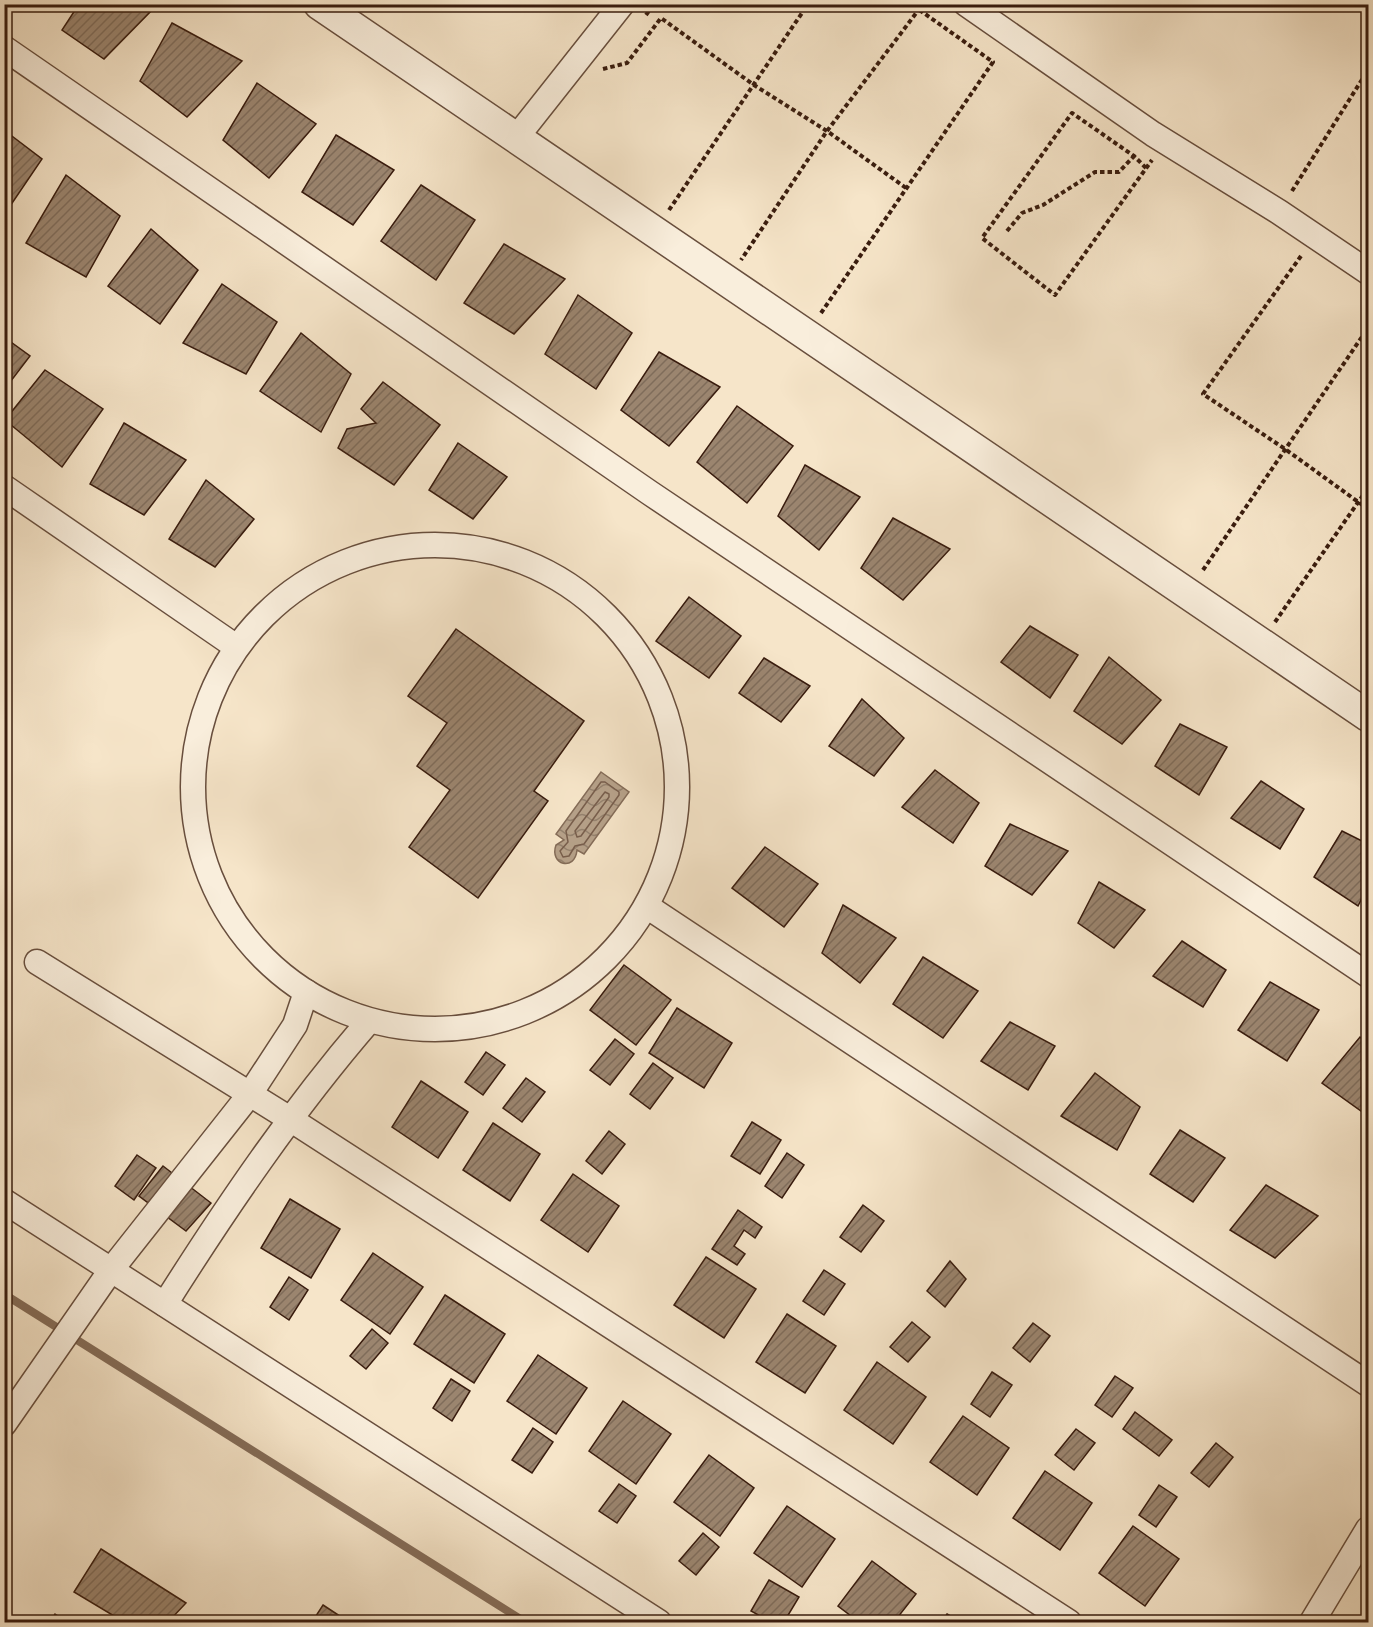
<svg xmlns="http://www.w3.org/2000/svg" width="1373" height="1627" viewBox="0 0 1373 1627" font-family="Cardo,serif">
	<style>
		.water { fill: url(#water-waves); stroke: #846c58; stroke-width: 1.5 }
		.lines { fill: none; stroke-linecap: round; stroke-linejoin: round }
		.shore { stroke: #785e4c; stroke-width: 1.5 }
		.stream { stroke: #846c58; stroke-width: 8 }
		.building { fill: url(#building-hatch); stroke: #391c0e; stroke-width: 1.5 }
		.minor-casing { stroke: #684e3d; stroke-width: 27 }
		.tertiary-casing { stroke: #684e3d; stroke-width: 33 }
		.path { stroke: #391c0e; stroke-width: 4; stroke-dasharray: 4.5 3; stroke-linecap: butt }
		.minor { stroke: #f9eedc; stroke-width: 24 }
		.tertiary { stroke: #f9eedc; stroke-width: 30 }
	</style>
	<defs>
		<pattern id="water-waves" width="16" height="10" patternUnits="userSpaceOnUse" patternTransform="scale(1.5)"><rect width="16" height="10" fill="#b6a189"/><path d="M0 5q4-4 8 0t8 0" fill="none" stroke="#95826e"/></pattern>
		<pattern id="building-hatch" width="6" height="6" patternUnits="userSpaceOnUse" patternTransform="scale(1.5)"><rect width="6" height="6" fill="#9b856f"/><path d="M-1 1l2-2M0 6l6-6M5 7l2-2" fill="none" stroke="#7f6c5a"/></pattern>
	</defs>
	<rect width="100%" height="100%" fill="#f6e5c9"/>
	<filter id="stains"><feTurbulence type="fractalNoise" baseFrequency=".00333" numOctaves="4"/><feColorMatrix values="0 0 0 0 .2 0 0 0 0 .09 0 0 0 0 .02 0 0 0 .5 -.17"/></filter>
	<radialGradient id="worn" r=".72"><stop offset=".6" stop-color="#630" stop-opacity="0"/><stop offset="1" stop-color="#630" stop-opacity=".3"/></radialGradient>
	<!-- water -->
	<path class="water" d="M601,772l28,20 -45,62 -7,-4c-2,22 -28,15 -21,-5l8,-5 -8,-6z"/>
	<g class="lines">
		<!-- shore -->
		<g class="shore">
			<path d="M601,782h4l14,10v3l-35,49 -9,2 -6,10 -6,1 -3,-6 8,-9 -2,-11z"/>
			<path d="M605,792l4,2v3l-28,39 -4,1 -2,-6z"/>
		</g>
		<!-- stream -->
		<path class="stream" d="M4,1294l521,328"/>
	</g>
	<!-- building -->
	<g class="building">
		<path d="M79,4h70l5,4 -50,51 -42,-29z"/>
		<path d="M172,23l70,38 -55,56 -47,-36z"/>
		<path d="M257,83l59,41 -47,54 -46,-38z"/>
		<path d="M4,130l38,29 -38,56z"/>
		<path d="M336,135l58,35 -41,55 -51,-33z"/>
		<path d="M66,175l54,41 -34,61 -60,-34z"/>
		<path d="M421,185l54,35 -39,60 -55,-39z"/>
		<path d="M151,229l47,41 -38,54 -52,-38z"/>
		<path d="M504,244l61,35 -51,55 -50,-31z"/>
		<path d="M222,284l55,38 -31,52 -63,-31z"/>
		<path d="M578,295l54,38 -36,56 -51,-35z"/>
		<path d="M301,333l50,41 -30,58 -61,-41z"/>
		<path d="M4,337l26,19 -26,34z"/>
		<path d="M659,352l61,35 -51,59 -48,-36z"/>
		<path d="M45,370l58,39 -41,58 -57,-47z"/>
		<path d="M383,382l57,43 -46,60 -56,-37 9,-19 29,-6 -15,-14z"/>
		<path d="M737,406l56,40 -46,57 -50,-41z"/>
		<path d="M124,423l62,37 -42,55 -54,-31z"/>
		<path d="M458,443l49,34 -34,42 -44,-29z"/>
		<path d="M805,465l55,32 -41,53 -41,-34z"/>
		<path d="M206,480l48,39 -39,48 -46,-28z"/>
		<path d="M893,518l57,31 -47,51 -42,-32z"/>
		<path d="M689,597l52,39 -32,42 -53,-37z"/>
		<path d="M1030,626l48,29 -28,43 -49,-36z"/>
		<path d="M456,629l128,92 -50,70 14,10 -70,97 -69,-51 41,-57 -33,-24 30,-43 -39,-27z"/>
		<path d="M1109,657l52,43 -39,44 -48,-33z"/>
		<path d="M764,658l46,28 -29,36 -42,-29z"/>
		<path d="M862,699l42,39 -30,38 -45,-30z"/>
		<path d="M1180,724l47,23 -28,48 -44,-29z"/>
		<path d="M935,770l44,33 -26,40 -51,-36z"/>
		<path d="M1261,781l43,28 -24,40 -49,-31z"/>
		<path d="M1010,824l58,27 -36,44 -47,-29z"/>
		<path d="M1342,831l26,13v42l-10,20 -44,-29z"/>
		<path d="M765,847l53,37 -34,43 -52,-39z"/>
		<path d="M1099,882l46,28 -31,38 -36,-25z"/>
		<path d="M843,905l53,33 -36,45 -38,-30z"/>
		<path d="M1182,941l44,29 -23,37 -50,-31z"/>
		<path d="M923,957l55,34 -35,47 -50,-34z"/>
		<path d="M624,965l47,35 -35,45 -46,-35z"/>
		<path d="M1270,982l49,28 -32,51 -49,-31z"/>
		<path d="M677,1008l55,35 -28,45 -55,-35z"/>
		<path d="M1010,1022l45,24 -27,44 -47,-29z"/>
		<path d="M1360,1037l8,7v72l-46,-33z"/>
		<path d="M615,1039l19,15 -24,31 -20,-15z"/>
		<path d="M486,1052l19,13 -22,30 -18,-13z"/>
		<path d="M653,1063l20,15 -23,31 -20,-15z"/>
		<path d="M1095,1073l45,34 -23,43 -56,-34z"/>
		<path d="M526,1078l19,14 -23,30 -19,-14z"/>
		<path d="M421,1081l47,31 -30,46 -46,-31z"/>
		<path d="M752,1122l29,18 -21,34 -29,-18z"/>
		<path d="M493,1123l47,31 -30,47 -47,-31z"/>
		<path d="M1180,1130l45,28 -32,44 -43,-28z"/>
		<path d="M609,1131l16,13 -23,30 -16,-13z"/>
		<path d="M787,1153l17,12 -22,33 -17,-12z"/>
		<path d="M137,1155l19,13 -22,32 -19,-14z"/>
		<path d="M163,1166l48,37 -25,28 -47,-35z"/>
		<path d="M573,1174l46,32 -31,46 -47,-32z"/>
		<path d="M1266,1185l52,31 -43,42 -45,-28z"/>
		<path d="M290,1199l50,30 -29,49 -50,-30z"/>
		<path d="M863,1205l21,16 -23,31 -21,-15z"/>
		<path d="M738,1210l24,17 -7,11 -11,-8 -10,16 11,8 -8,11 -25,-16z"/>
		<path d="M373,1253l50,34 -33,47 -49,-34z"/>
		<path d="M706,1257l50,32 -32,49 -50,-33z"/>
		<path d="M950,1261l16,18 -21,28 -18,-16z"/>
		<path d="M824,1270l21,14 -21,31 -21,-14z"/>
		<path d="M289,1277l19,13 -19,30 -19,-13z"/>
		<path d="M445,1295l60,39 -31,49 -60,-39z"/>
		<path d="M787,1314l49,32 -31,47 -49,-31z"/>
		<path d="M912,1322l18,15 -22,25 -18,-15z"/>
		<path d="M1033,1323l17,13 -20,26 -17,-14z"/>
		<path d="M372,1329l16,14 -22,26 -16,-13z"/>
		<path d="M538,1355l49,33 -31,46 -49,-33z"/>
		<path d="M877,1362l49,35 -33,47 -49,-34z"/>
		<path d="M992,1372l20,13 -22,32 -19,-13z"/>
		<path d="M1115,1376l18,12 -21,29 -17,-12z"/>
		<path d="M451,1379l19,12 -18,30 -19,-13z"/>
		<path d="M623,1401l48,33 -35,50 -47,-33z"/>
		<path d="M1135,1412l37,28 -13,16 -36,-27z"/>
		<path d="M963,1416l46,32 -32,47 -47,-33z"/>
		<path d="M533,1428l20,14 -21,31 -20,-13z"/>
		<path d="M1076,1429l19,14 -21,27 -19,-15z"/>
		<path d="M1216,1443l17,14 -24,30 -18,-14z"/>
		<path d="M709,1455l45,33 -34,48 -46,-34z"/>
		<path d="M1045,1471l47,32 -32,47 -47,-32z"/>
		<path d="M619,1484l17,12 -19,27 -18,-12z"/>
		<path d="M1159,1485l18,12 -21,30 -17,-12z"/>
		<path d="M787,1506l48,33 -33,48 -48,-34z"/>
		<path d="M1133,1526l46,33 -34,47 -46,-33z"/>
		<path d="M703,1533l16,14 -23,28 -17,-14z"/>
		<path d="M101,1549l85,54 -18,19h-44l-50,-30z"/>
		<path d="M872,1561l44,33 -22,28h-35l-21,-16z"/>
		<path d="M769,1580l30,17 -15,25h-13l-20,-11z"/>
		<path d="M323,1605l26,17h-37z"/>
		<path d="M4,1614l14,8h-14z"/>
		<path d="M55,1614l12,8h-17z"/>
		<path d="M947,1614l14,8h-19z"/>
	</g>
	<g class="lines">
		<!-- minor casing -->
		<g class="minor-casing">
			<g id="minor">
				<path d="M966,4l187,130 126,78 89,60"/>
				<path d="M4,48l646,445 718,482"/>
				<path d="M516,138l106,-134"/>
				<path d="M4,487l231,159"/>
				<circle cx="435" cy="787" r="242"/>
				<path d="M648,907l720,477"/>
				<path d="M37,962l253,157 779,503"/>
				<path d="M4,1201l655,421"/>
				<path d="M165,1304c62,-98 128,-195 204,-283"/>
				<path d="M4,1424l107,-154 139,-176 45,-69 11,-33"/>
				<path d="M1312,1622l56,-93"/>
			</g>
		</g>
		<!-- tertiary casing -->
		<g class="tertiary-casing">
			<path id="tertiary" d="M319,4l1049,712"/>
		</g>
		<!-- path -->
		<g class="path">
			<path d="M646,15l8,-11"/>
			<path d="M603,69l24,-6 34,-45 93,67 73,46 -86,129"/>
			<path d="M1146,168l-12,-12 -62,-43 -90,125 73,57 97,-135"/>
			<path d="M906,188l-79,-57 96,-127"/>
			<path d="M1292,191l76,-121"/>
			<path d="M669,210l139,-206"/>
			<path d="M1007,231l15,-18 21,-8 52,-33h24l16,-17"/>
			<path d="M1301,256l-98,138 82,55 83,60"/>
			<path d="M821,313l172,-251 -82,-58"/>
			<path d="M1203,570l165,-242"/>
			<path d="M1275,622l93,-134"/>
		</g>
		<!-- minor -->
		<use href="#minor" class="minor"/>
		<!-- tertiary -->
		<use href="#tertiary" class="tertiary"/>
	</g>
	<!-- margin -->
	<rect width="1373" height="1627" fill="none" stroke="#f6e5c9" stroke-width="24"/>
	<rect x="6" y="6" width="1361" height="1615" fill="none" stroke="#391c0e" stroke-width="3"/>
	<rect x="12" y="12" width="1349" height="1603" fill="none" stroke="#391c0e" stroke-width="1.5"/>
	<rect width="100%" height="100%" filter="url(#stains)"/>
	<rect width="100%" height="100%" fill="url(#worn)"/>
</svg>
